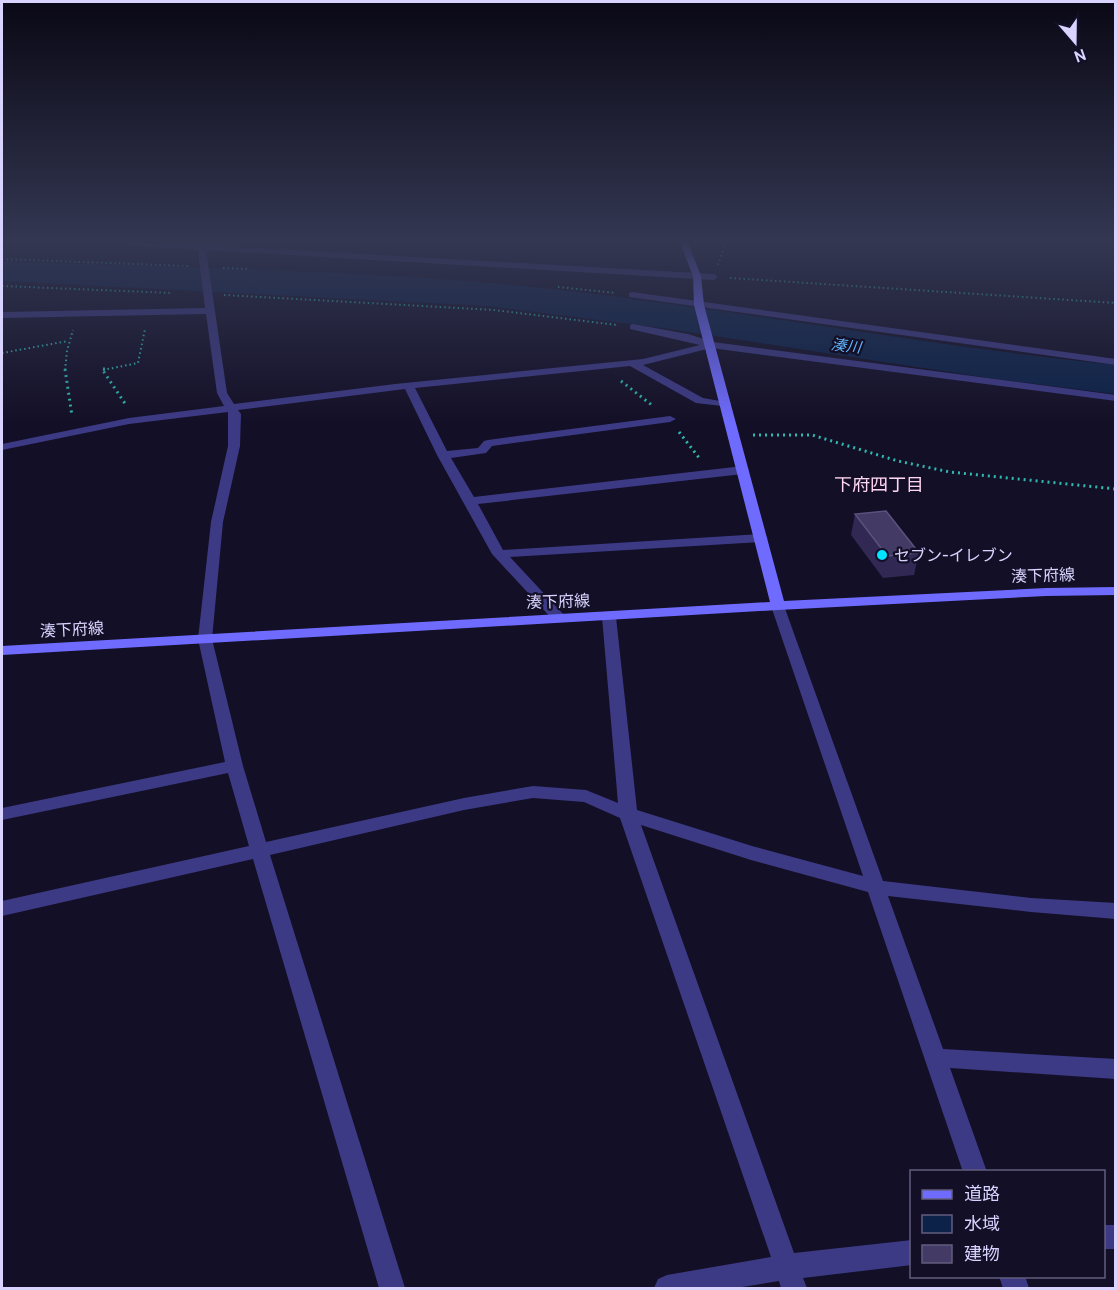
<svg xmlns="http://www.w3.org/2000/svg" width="1117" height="1290" viewBox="0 0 1117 1290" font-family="Cabin,'Noto Sans JP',sans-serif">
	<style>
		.water { fill: #0c2248 }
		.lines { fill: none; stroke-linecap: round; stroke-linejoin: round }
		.path-far1 { stroke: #2fb8b0; stroke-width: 2; stroke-dasharray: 1.5 3; stroke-linecap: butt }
		.path { stroke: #2fb8b0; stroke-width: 3; stroke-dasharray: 2 4; stroke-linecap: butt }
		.street { fill: #3d3a85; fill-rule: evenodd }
		.secondary { fill: #6f6bff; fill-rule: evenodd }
		.wall { fill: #312854 }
		.building { fill: #433a66; stroke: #5a527e; stroke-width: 1.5 }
		.poi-dot { fill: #00e5ff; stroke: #130f26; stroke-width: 2 }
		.labels { text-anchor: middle; stroke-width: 4.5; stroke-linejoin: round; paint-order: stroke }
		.far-water-label { font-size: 15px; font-style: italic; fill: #62b6ff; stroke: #130f26 }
		.poi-label { font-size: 16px; fill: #d9d4ff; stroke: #130f26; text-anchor: start }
		.street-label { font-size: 16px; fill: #d9d4ff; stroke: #130f26 }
		.neighbourhood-label { font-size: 18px; fill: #ffd6f0; stroke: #130f26 }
	</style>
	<rect width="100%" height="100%" fill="#130f26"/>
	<!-- water -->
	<path class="water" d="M2,261c183,8 368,8 550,28 189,21 375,57 563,76v29l-126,-16 -327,-50 -174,-22 -486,-25z"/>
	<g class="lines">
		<!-- path-far1 -->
		<g class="path-far1">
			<path d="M2,259l186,7"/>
			<path d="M718,265l8,-22"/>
			<path d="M223,268l25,1"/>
			<path d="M730,278l386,25"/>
			<path d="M2,286l170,7"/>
			<path d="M558,287l58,6"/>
			<path d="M224,295l270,15 123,15"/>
			<path d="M2,353l66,-12"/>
			<path d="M65,370l2,-19 6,-21"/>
			<path d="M103,370l35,-7 7,-34"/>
		</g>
		<!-- path -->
		<g class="path">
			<path d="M65,369l7,47"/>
			<path d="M105,369h-3l24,36"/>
			<path d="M621,381l32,25"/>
			<path d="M679,432l21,27"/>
			<path d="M753,435h59l86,26 52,11 166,17"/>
		</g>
		<!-- street -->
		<g class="street">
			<path d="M121,243l76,2v-2h8v2l509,29 4,3 -4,3 -508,-30 21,143 7,11 161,-20 248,-25 57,-14 -70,-16v-4l3,-1 55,10 25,8 403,53v6l-405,-53 -68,17 60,33 28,5v4l-35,-4 -66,-37 -215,22 32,63 31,-3 6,-7 4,-1 182,-24 6,3 -6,3 -178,24 -6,7 -35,5 23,39 269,-31 6,4 -6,4 -265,30 25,46 258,-16 7,4 -7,4 -251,15 54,58 2,3 -2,3h-10l-62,-67 -55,-99 -32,-66 -167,21 3,4 -1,32 -17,76 -11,117 31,127 23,76 198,-44 69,-12 53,4 32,13 -16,-186 7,-4 7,4 21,193 115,36 111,30 -92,-270 2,-3h10l100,278 148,17 85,5v16l-85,-7 -143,-16 55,153 173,10v20l-166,-11 37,104h-24l-95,-280 -117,-32 -110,-35 153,428 118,-13v25l-109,13 4,10h-26l-2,-7 -43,7h-82l4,-9 9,-4 104,-18 -151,-439 -36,-16 -51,-4 -69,12 -194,45 135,433h-26l-126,-429 -251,57v-15l247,-55 -21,-73 -226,47v-12l223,-46 -27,-123 13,-117 17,-76v-34l-99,12 -127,26v-6l127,-26 95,-12 -7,-13 -11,-79 -204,4v-6l203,-4 -7,-58 -73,-5z"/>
			<path d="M632,292l484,67v6l-487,-68v-4z"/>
			<rect x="1104" y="1225" width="12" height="24"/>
			<path d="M999,1276h26l4,12h-26z"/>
		</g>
		<!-- secondary -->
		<path class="secondary" d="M680,243h8l13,33 3,29 80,296 262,-13 70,-1v8l-70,1 -268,14 -776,45v-9l768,-44 -76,-297 -1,-29z"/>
	</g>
	<!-- wall -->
	<path class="wall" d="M855,514l64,39 -5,22 -31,3 -32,-43z"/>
	<!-- building -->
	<path class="building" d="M886,511l33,42 -32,3 -32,-42z"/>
	<!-- sky -->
	<linearGradient id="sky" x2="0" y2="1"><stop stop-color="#0a0815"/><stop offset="0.57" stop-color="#333752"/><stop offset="1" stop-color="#333752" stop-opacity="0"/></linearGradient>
	<rect width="1117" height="423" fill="url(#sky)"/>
	<!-- markers -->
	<circle class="poi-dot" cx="882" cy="555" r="6"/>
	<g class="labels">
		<!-- far-water labels -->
		<g class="far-water-label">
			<text transform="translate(846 346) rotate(7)" y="5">湊川</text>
		</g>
		<!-- poi labels -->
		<g class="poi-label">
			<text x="894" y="561">セブン-イレブン</text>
		</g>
		<!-- street labels -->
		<g class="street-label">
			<text transform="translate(1043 575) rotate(-2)" y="6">湊下府線</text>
			<text transform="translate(558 601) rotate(-2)" y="6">湊下府線</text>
			<text transform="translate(72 629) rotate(-3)" y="6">湊下府線</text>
		</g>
		<!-- neighbourhood labels -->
		<g class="neighbourhood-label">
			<text x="879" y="491">下府四丁目</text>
		</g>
	</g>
	<!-- border -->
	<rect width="1117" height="1290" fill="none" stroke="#d9d4ff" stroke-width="6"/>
	<!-- legend -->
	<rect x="910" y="1170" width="195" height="108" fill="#130f26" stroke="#625e7d" stroke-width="1.5"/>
	<rect x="922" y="1190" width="30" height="9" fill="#6f6bff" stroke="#625e7d" stroke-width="1.5"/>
	<text x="964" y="1200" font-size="18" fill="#d9d4ff">道路</text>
	<rect x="922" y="1215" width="30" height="18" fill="#0c2248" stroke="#625e7d" stroke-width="1.5"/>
	<text x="964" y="1230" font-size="18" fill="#d9d4ff">水域</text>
	<rect x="922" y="1245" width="30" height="18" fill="#433a66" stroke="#625e7d" stroke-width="1.5"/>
	<text x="964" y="1260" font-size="18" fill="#d9d4ff">建物</text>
	<!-- north arrow -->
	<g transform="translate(1075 42) rotate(160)" stroke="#130f26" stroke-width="4.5" paint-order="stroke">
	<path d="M0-4.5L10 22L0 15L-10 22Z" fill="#d9d4ff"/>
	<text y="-9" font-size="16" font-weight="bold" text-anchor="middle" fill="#d9d4ff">N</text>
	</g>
</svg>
